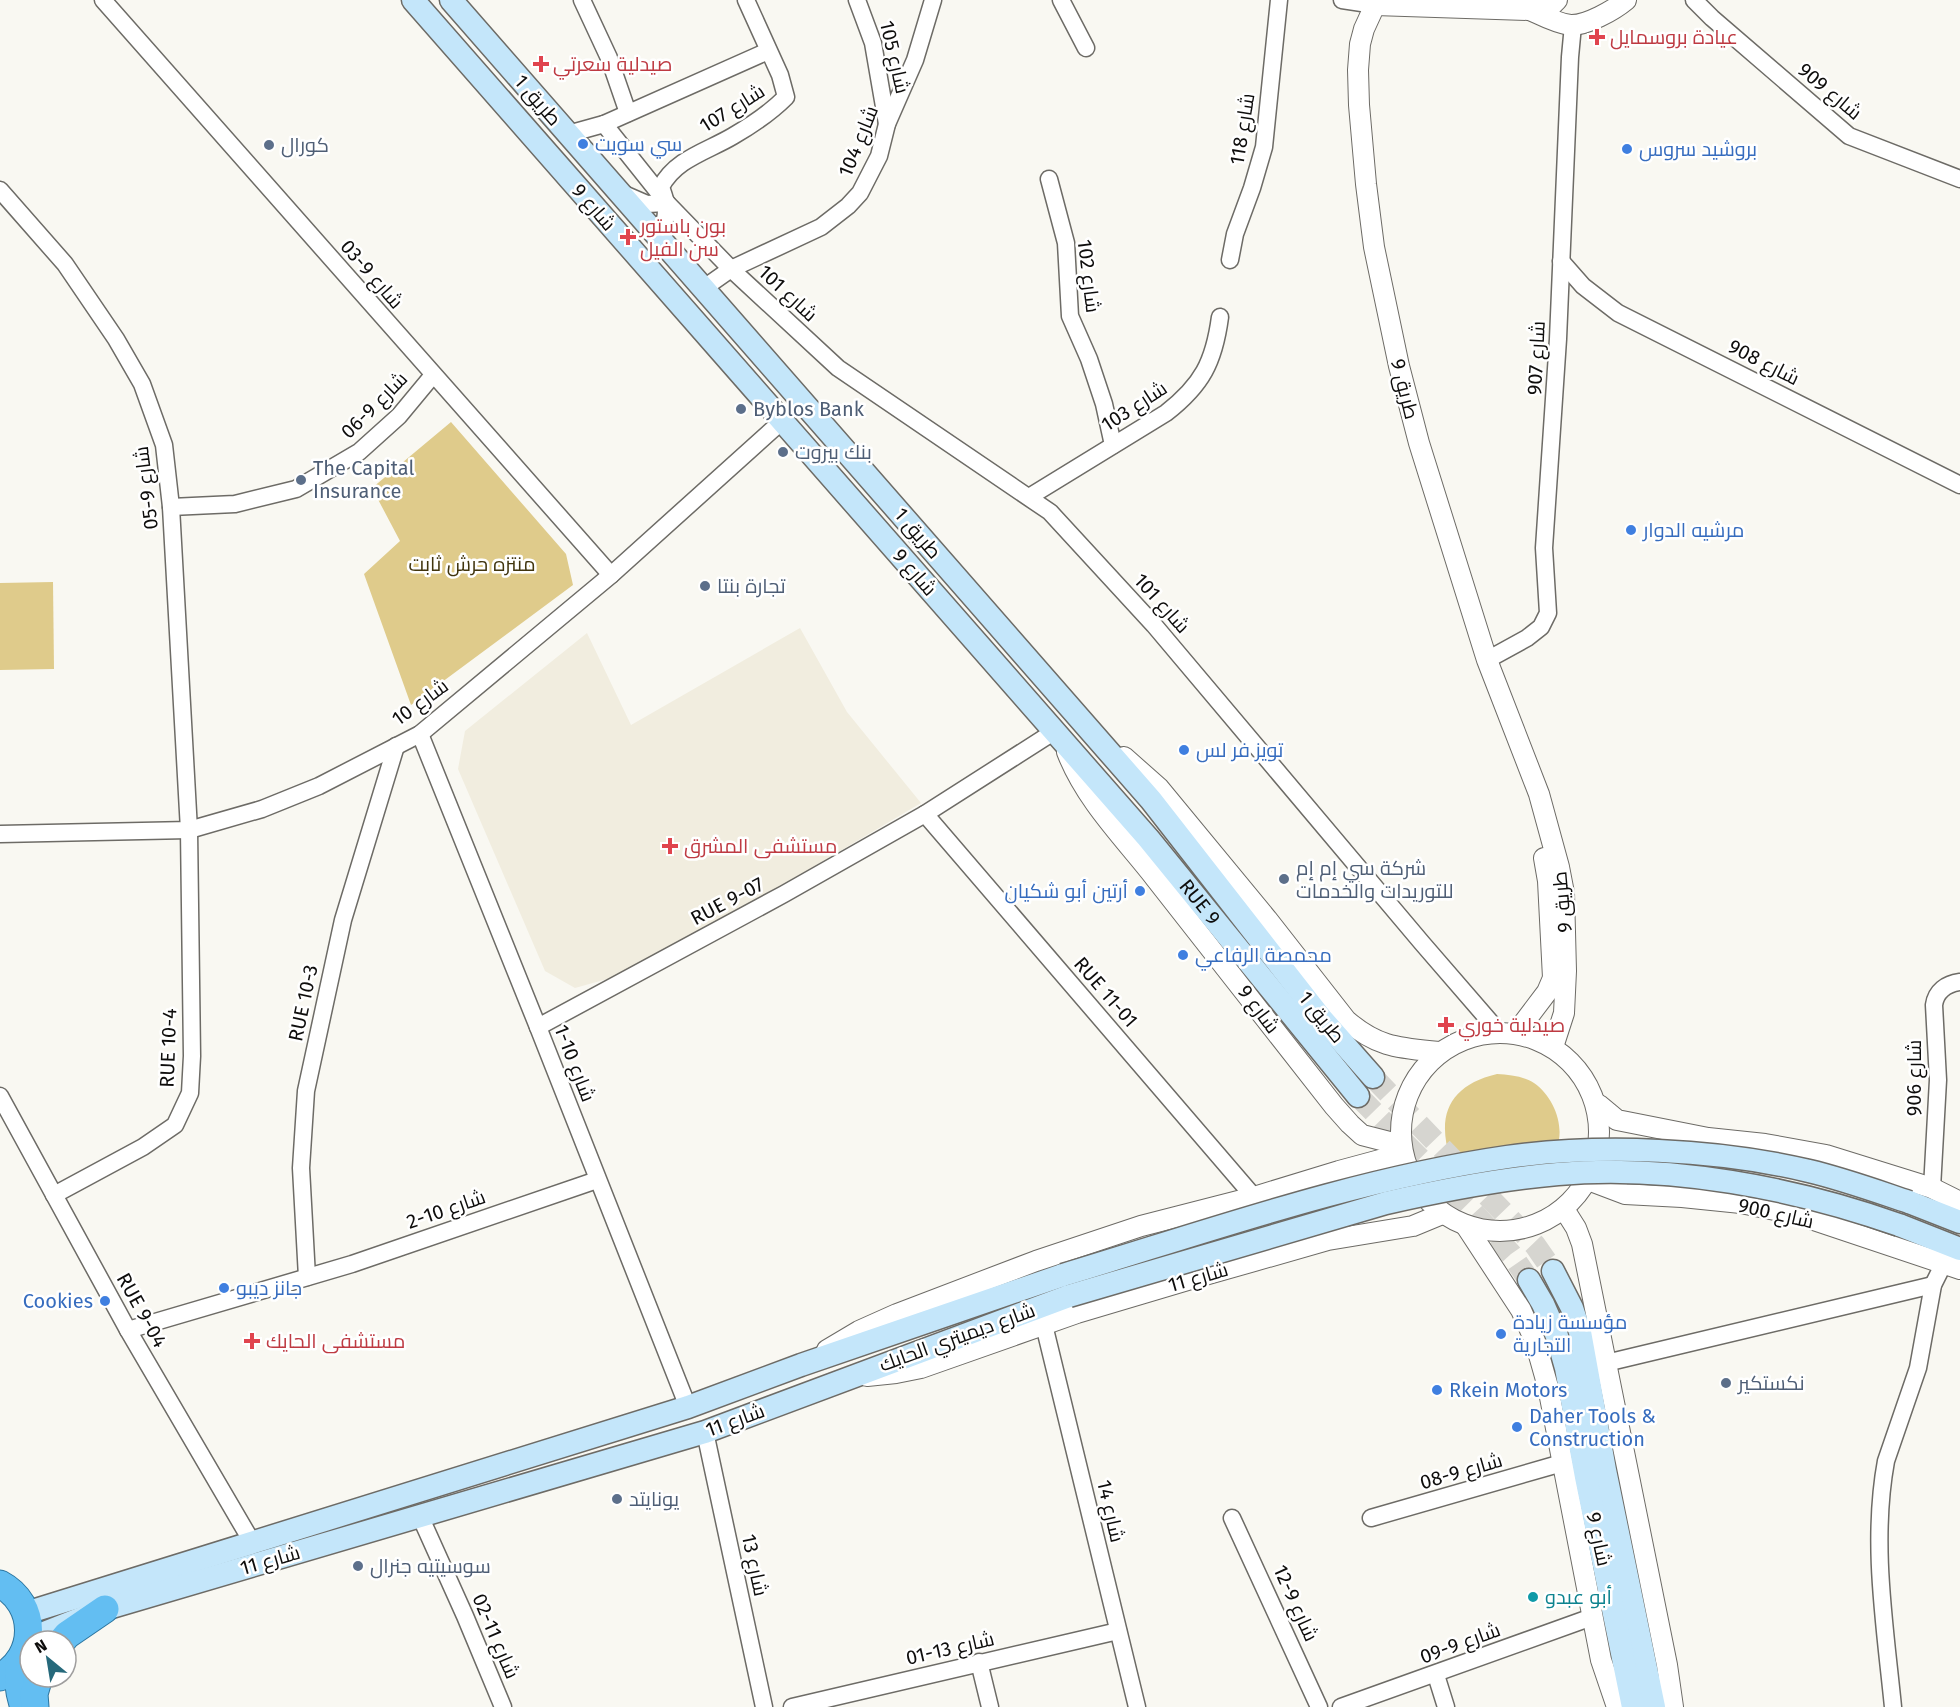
<svg xmlns="http://www.w3.org/2000/svg" width="1960" height="1707" viewBox="0 0 1960 1707" font-family="'Fira Sans',Cairo,sans-serif">
	<style>
		.built { fill: #f1eddf }
		.green { fill: #dfcb8b }
		.lines { fill: none; stroke-linecap: round; stroke-linejoin: round }
		.secondary-tunnel { stroke: #d6d5d0; stroke-width: 22; stroke-dasharray: 22 11; stroke-linecap: butt }
		.minor-casing { stroke: #6d6b66; stroke-width: 19 }
		.tertiary-casing { stroke: #6d6b66; stroke-width: 22 }
		.secondary-casing { stroke: #6d6b66; stroke-width: 25 }
		.trunk-casing { stroke: #2c759f; stroke-width: 29 }
		.minor { stroke: #fff; stroke-width: 16 }
		.tertiary { stroke: #fff; stroke-width: 20 }
		.secondary { stroke: #c4e6fa; stroke-width: 22 }
		.trunk { stroke: #63bef2; stroke-width: 27 }
		.secondary-bridge-casing { stroke: #6d6b66; stroke-width: 25; stroke-linecap: butt }
		.secondary-bridge { stroke: #c4e6fa; stroke-width: 22 }
		.health-dot { fill: #e0444e; stroke: #fff; stroke-width: 2 }
		.shop-dot { fill: #3f7fe0; stroke: #fff; stroke-width: 2 }
		.service-dot { fill: #5c6f8a; stroke: #fff; stroke-width: 2 }
		.culture-dot { fill: #0f9aa8; stroke: #fff; stroke-width: 2 }
		.labels { text-anchor: middle; stroke-width: 5; stroke-linejoin: round; paint-order: stroke }
		.health-label { font-size: 20px; fill: #be3a42; stroke: #fff; text-anchor: start }
		.street-label { font-size: 20px; fill: #0e0d0c; stroke: #fff }
		.shop-label { font-size: 20px; fill: #366cbe; stroke: #fff; text-anchor: start }
		.service-label { font-size: 20px; fill: #4e5e75; stroke: #fff; text-anchor: start }
		.park-label { font-size: 20px; fill: #41350e; stroke: #fff }
		.culture-label { font-size: 20px; fill: #0d838f; stroke: #fff; text-anchor: start }
	</style>
	<rect width="100%" height="100%" fill="#f9f8f2"/>
	<!-- built -->
	<path class="built" d="M800,628l47,84 74,91 -145,86 -151,85 -50,14 -30,-17 -87,-202 7,-38 122,-98 44,92z"/>
	<!-- green -->
	<g class="green">
		<path d="M451,422l115,132 7,31 -162,120 -47,-131 36,-33 -28,-53z"/>
		<path d="M53,582l1,87 -54,1v-87z"/>
		<path d="M1497,1074c13,1 26,2 37,9 20,14 32,44 22,67 -4,11 -17,21 -24,30l-82,-22c-14,-45 1,-73 47,-84z"/>
	</g>
	<g class="lines">
		<!-- secondary-tunnel -->
		<g class="secondary-tunnel">
			<path d="M1373,1077l162,168 18,26"/>
			<path d="M1358,1096l115,116 38,42 18,26"/>
		</g>
		<!-- minor casing -->
		<g class="minor-casing">
			<g id="minor">
				<path d="M103,0l508,575"/>
				<path d="M582,0l27,58 19,55"/>
				<path d="M857,0l16,43 14,81"/>
				<path d="M1061,0l25,48"/>
				<path d="M1342,0l33,5"/>
				<path d="M1694,0l18,18 137,118 111,43"/>
				<path d="M604,124l63,79 64,66 107,99 212,144 104,113 268,318 77,89"/>
				<path d="M568,134l36,-10 164,-73"/>
				<path d="M1049,179l17,64 4,73 19,43 15,45 9,41"/>
				<path d="M0,190l65,74 51,75 26,45 22,61 7,62 18,323 3,226 -2,37 -15,32 -32,22 -89,48"/>
				<path d="M624,194l23,10 20,-1"/>
				<path d="M666,245c-6,-16 1,-23 0,-39 0,-6 -3,-13 -5,-19 14,-28 47,-36 72,-51 19,-11 37,-23 53,-39l-6,-22 -34,-75"/>
				<path d="M1230,260l5,-26 17,-46 12,-41 15,-147"/>
				<path d="M1561,261l22,25 35,27 342,172"/>
				<path d="M704,288l27,-19 90,-42 27,-21 12,-13 19,-37 8,-32 28,-64 18,-60"/>
				<path d="M1029,497l137,-84c36,-28 48,-51 54,-96"/>
				<path d="M171,507l64,-3 61,-15 63,-37 40,-36 34,-41"/>
				<path d="M1487,660l40,-22 14,-11 7,-14 -4,-65 14,-209 12,-282 3,-32"/>
				<path d="M420,734l118,293 150,380"/>
				<path d="M925,814l329,383"/>
				<path d="M0,834l189,-4 73,-21 57,-23 101,-52 191,-159 171,-154"/>
				<path d="M538,1027l246,-133 141,-80 130,-83"/>
				<path d="M0,1096l128,234 124,212"/>
				<path d="M1932,1188l6,-108 -4,-75c2,-14 12,-21 26,-23"/>
				<path d="M307,1277l-6,-109 5,-77 37,-171 53,-174"/>
				<path d="M1044,1325l93,382"/>
				<path d="M128,1330l224,-66 245,-84"/>
				<path d="M1606,1363l327,-78"/>
				<path d="M705,1432l59,275"/>
				<path d="M420,1516l45,100 38,91"/>
				<path d="M1232,1518l87,189"/>
				<path d="M1371,1518l191,-55"/>
				<path d="M979,1662l11,45"/>
				<path d="M1436,1675l10,32"/>
				<path d="M792,1707l326,-76"/>
				<path d="M1341,1707l251,-90"/>
				<path d="M1893,1707c-8,-81 -22,-165 -7,-246l32,-93 15,-83 11,-22"/>
			</g>
		</g>
		<!-- tertiary casing -->
		<g class="tertiary-casing">
			<g id="tertiary">
				<path d="M1530,10c13,6 26,13 40,15 16,1 44,-15 56,-25"/>
				<path d="M1067,752c19,49 58,87 89,127 59,76 119,151 178,227l16,18 12,11 39,10"/>
				<path d="M1124,757l35,31 108,131 79,101c32,28 54,28 94,32"/>
				<circle cx="1500" cy="1132" r="99"/>
				<path d="M1516,1033l31,-41 6,-14 -5,-97 -4,-23"/>
				<path d="M1553,1047l11,-34 2,-42 -2,-78 -5,-26 -20,-73 -52,-134 -68,-217 -20,-77 -25,-119 -8,-63 -7,-79 -1,-35 2,-26 4,-15 11,-24 155,5 22,-5 5,-5"/>
				<path d="M1599,1105l18,15 91,18 57,6 61,11 106,33 28,14"/>
				<path d="M1588,1180l37,14 57,3 59,6 58,12 161,54"/>
				<path d="M1564,1209l12,19 6,16 85,421 6,42"/>
				<path d="M1466,1226l55,84 14,31 13,46 53,273 16,47"/>
				<path d="M827,1350l32,-19 38,-17 139,-53 105,-35 113,-29 85,-26 63,-17"/>
				<path d="M867,1376l29,-3 25,-5 156,-55 121,-36 130,-37 85,-14 29,-12"/>
			</g>
		</g>
		<!-- secondary casing -->
		<g class="secondary-casing">
			<g id="secondary">
				<path id="s1" d="M413,0l735,838 210,258"/>
				<path d="M451,0l700,800 170,218 52,59"/>
				<path d="M1909,1202l51,20"/>
				<path d="M1899,1225l61,24"/>
				<path d="M1553,1271l19,37 8,24 25,138 49,237"/>
				<path d="M1529,1280l14,24 14,32 9,32 20,109 47,230"/>
				<path d="M26,1613l662,-206 113,-42 262,-90"/>
				<path d="M29,1639l76,-30 600,-177 364,-136"/>
			</g>
		</g>
		<!-- trunk casing -->
		<g class="trunk-casing">
			<g id="trunk">
				<path d="M0,1584c38,20 38,73 0,93"/>
				<path d="M62,1641l5,-6 38,-26"/>
				<path d="M19,1661c-1,17 -1,30 5,46"/>
				<path d="M35,1707l-1,-13 5,-17"/>
			</g>
		</g>
		<!-- minor -->
		<use href="#minor" class="minor"/>
		<!-- tertiary -->
		<use href="#tertiary" class="tertiary"/>
		<!-- secondary -->
		<use href="#secondary" class="secondary"/>
		<!-- trunk -->
		<use href="#trunk" class="trunk"/>
		<!-- secondary-bridge casing -->
		<g class="secondary-bridge-casing">
			<g id="secondary-bridge">
				<path d="M1063,1275c146,-44 292,-96 444,-118 94,-13 210,-8 302,14 34,8 67,20 100,31"/>
				<path d="M1069,1296l317,-93c57,-13 114,-24 172,-29 111,-10 237,14 341,51"/>
			</g>
		</g>
		<!-- secondary-bridge -->
		<use href="#secondary-bridge" class="secondary-bridge"/>
	</g>
	<!-- markers -->
	<g class="health-dot">
		<path d="M1594 28h6v6h6v6h-6v6h-6v-6h-6v-6h6z"/>
		<path d="M538 55h6v6h6v6h-6v6h-6v-6h-6v-6h6z"/>
		<path d="M625 228h6v6h6v6h-6v6h-6v-6h-6v-6h6z"/>
		<path d="M667 837h6v6h6v6h-6v6h-6v-6h-6v-6h6z"/>
		<path d="M1443 1016h6v6h6v6h-6v6h-6v-6h-6v-6h6z"/>
		<path d="M249 1332h6v6h6v6h-6v6h-6v-6h-6v-6h6z"/>
	</g>
	<g class="shop-dot">
		<circle cx="583" cy="144" r="6"/>
		<circle cx="1627" cy="149" r="6"/>
		<circle cx="1631" cy="530" r="6"/>
		<circle cx="1184" cy="750" r="6"/>
		<circle cx="1140" cy="891" r="6"/>
		<circle cx="1183" cy="955" r="6"/>
		<circle cx="224" cy="1288" r="6"/>
		<circle cx="105" cy="1301" r="6"/>
		<circle cx="1501" cy="1334" r="6"/>
		<circle cx="1437" cy="1390" r="6"/>
		<circle cx="1517" cy="1427" r="6"/>
	</g>
	<g class="service-dot">
		<circle cx="269" cy="145" r="6"/>
		<circle cx="741" cy="409" r="6"/>
		<circle cx="783" cy="452" r="6"/>
		<circle cx="301" cy="480" r="6"/>
		<circle cx="705" cy="586" r="6"/>
		<circle cx="1284" cy="879" r="6"/>
		<circle cx="1726" cy="1383" r="6"/>
		<circle cx="617" cy="1499" r="6"/>
		<circle cx="358" cy="1566" r="6"/>
	</g>
	<circle class="culture-dot" cx="1533" cy="1597" r="6"/>
	<g class="labels">
		<!-- health labels -->
		<g class="health-label">
			<text x="1610" y="44">عيادة بروسمايل</text>
			<text x="553" y="71">صيدلية سعرتي</text>
			<text x="640" y="233">بون باستور<tspan x="640" dy="23">سن الفيل</tspan></text>
			<text x="684" y="853">مستشفى المشرق</text>
			<text x="1458" y="1032">صيدلية خوري</text>
			<text x="266" y="1348">مستشفى الحايك</text>
		</g>
		<!-- street labels -->
		<g class="street-label">
			<text transform="translate(895 57) rotate(77)" y="7">شارع 105</text>
			<text transform="translate(1830 91) rotate(40)" y="7">شارع 909</text>
			<text transform="translate(538 100) rotate(49)" y="7">طريق 1</text>
			<text transform="translate(732 108) rotate(-32)" y="7">شارع 107</text>
			<text transform="translate(1242 129) rotate(-81)" y="7">شارع 118</text>
			<text transform="translate(858 141) rotate(-68)" y="7">شارع 104</text>
			<text transform="translate(594 207) rotate(49)" y="7">شارع 9</text>
			<text transform="translate(372 274) rotate(49)" y="7">شارع 9-03</text>
			<text transform="translate(1089 276) rotate(83)" y="7">شارع 102</text>
			<text transform="translate(788 293) rotate(43)" y="7">شارع 101</text>
			<text transform="translate(1536 358) rotate(-87)" y="7">شارع 907</text>
			<text transform="translate(1764 362) rotate(27)" y="7">شارع 908</text>
			<text transform="translate(1405 389) rotate(76)" y="7">طريق 9</text>
			<text transform="translate(374 405) rotate(-45)" y="7">شارع 9-06</text>
			<text transform="translate(1134 406) rotate(-33)" y="7">شارع 103</text>
			<text transform="translate(146 488) rotate(-97)" y="7">شارع 9-05</text>
			<text transform="translate(918 533) rotate(49)" y="7">طريق 1</text>
			<text transform="translate(915 572) rotate(49)" y="7">شارع 9</text>
			<text transform="translate(1162 603) rotate(48)" y="7">شارع 101</text>
			<text transform="translate(420 702) rotate(-36)" y="7">شارع 10</text>
			<text transform="translate(727 901) rotate(-28)" y="7">RUE 9-07</text>
			<text dy="7" stroke="none"><textPath href="#s1" startOffset="1197">RUE 9</textPath></text>
			<text transform="translate(1562 902) rotate(-95)" y="7">طريق 9</text>
			<text transform="translate(1106 992) rotate(49)" y="7">RUE 11-01</text>
			<text transform="translate(303 1003) rotate(-78)" y="7">RUE 10-3</text>
			<text transform="translate(1259 1009) rotate(53)" y="7">شارع 9</text>
			<text transform="translate(1322 1017) rotate(51)" y="7">طريق 1</text>
			<text transform="translate(168 1048) rotate(-88)" y="7">RUE 10-4</text>
			<text transform="translate(575 1063) rotate(69)" y="7">شارع 10-1</text>
			<text transform="translate(1914 1078) rotate(-90)" y="7">شارع 906</text>
			<text transform="translate(446 1209) rotate(-19)" y="7">شارع 10-2</text>
			<text transform="translate(1776 1213) rotate(13)" y="7">شارع 900</text>
			<text transform="translate(1198 1277) rotate(-16)" y="7">شارع 11</text>
			<text transform="translate(142 1310) rotate(61)" y="7">RUE 9-04</text>
			<text transform="translate(957 1337) rotate(-20)" y="7">شارع ديميتري الحايك</text>
			<text transform="translate(735 1420) rotate(-20)" y="7">شارع 11</text>
			<text transform="translate(1461 1471) rotate(-16)" y="7">شارع 9-08</text>
			<text transform="translate(1111 1511) rotate(77)" y="7">شارع 14</text>
			<text transform="translate(1599 1539) rotate(78)" y="7">شارع 9</text>
			<text transform="translate(270 1560) rotate(-16)" y="7">شارع 11</text>
			<text transform="translate(755 1565) rotate(78)" y="7">شارع 13</text>
			<text transform="translate(1296 1603) rotate(66)" y="7">شارع 9-12</text>
			<text transform="translate(496 1636) rotate(67)" y="7">شارع 11-02</text>
			<text transform="translate(1460 1643) rotate(-20)" y="7">شارع 9-09</text>
			<text transform="translate(950 1648) rotate(-13)" y="7">شارع 13-01</text>
		</g>
		<!-- shop labels -->
		<g class="shop-label">
			<text x="595" y="151">سي سويت</text>
			<text x="1639" y="156">بروشيد سروس</text>
			<text x="1643" y="537">مرشيه الدوار</text>
			<text x="1196" y="757">تويز فر لس</text>
			<text x="1128" y="898" text-anchor="end">أرتين أبو شكيان</text>
			<text x="1195" y="962">محمصة الرفاعي</text>
			<text x="236" y="1295">جانز ديبو</text>
			<text x="93" y="1308" text-anchor="end">Cookies</text>
			<text x="1513" y="1329">مؤسسة زيادة<tspan x="1513" dy="23">التجارية</tspan></text>
			<text x="1449" y="1397">Rkein Motors</text>
			<text x="1529" y="1423">Daher Tools &amp;<tspan x="1529" dy="23">Construction</tspan></text>
		</g>
		<!-- service labels -->
		<g class="service-label">
			<text x="281" y="152">كورال</text>
			<text x="753" y="416">Byblos Bank</text>
			<text x="795" y="459">بنك بيروت</text>
			<text x="313" y="475">The Capital<tspan x="313" dy="23">Insurance</tspan></text>
			<text x="717" y="593">تجارة بنتا</text>
			<text x="1296" y="875">شركة سي إم إم<tspan x="1296" dy="23">للتوريدات والخدمات</tspan></text>
			<text x="1738" y="1390">نكستكير</text>
			<text x="629" y="1506">يونايتد</text>
			<text x="370" y="1573">سوسيتيه جنرال</text>
		</g>
		<!-- park labels -->
		<g class="park-label">
			<text x="472" y="571">منتزه حرش ثابت</text>
		</g>
		<!-- culture labels -->
		<g class="culture-label">
			<text x="1545" y="1604">أبو عبدو</text>
		</g>
	</g>
	<!-- north arrow -->
	<g transform="translate(48 1659) rotate(330)"><circle r="28" fill="#ffffff" stroke="#9f9e9e" stroke-width="1.5"/>
	<path d="M0-4.5L10 22L0 15L-10 22Z" fill="#26697b"/>
	<text y="-9" font-size="16" font-weight="bold" text-anchor="middle" fill="#0e0d0c">N</text>
	</g>
</svg>
